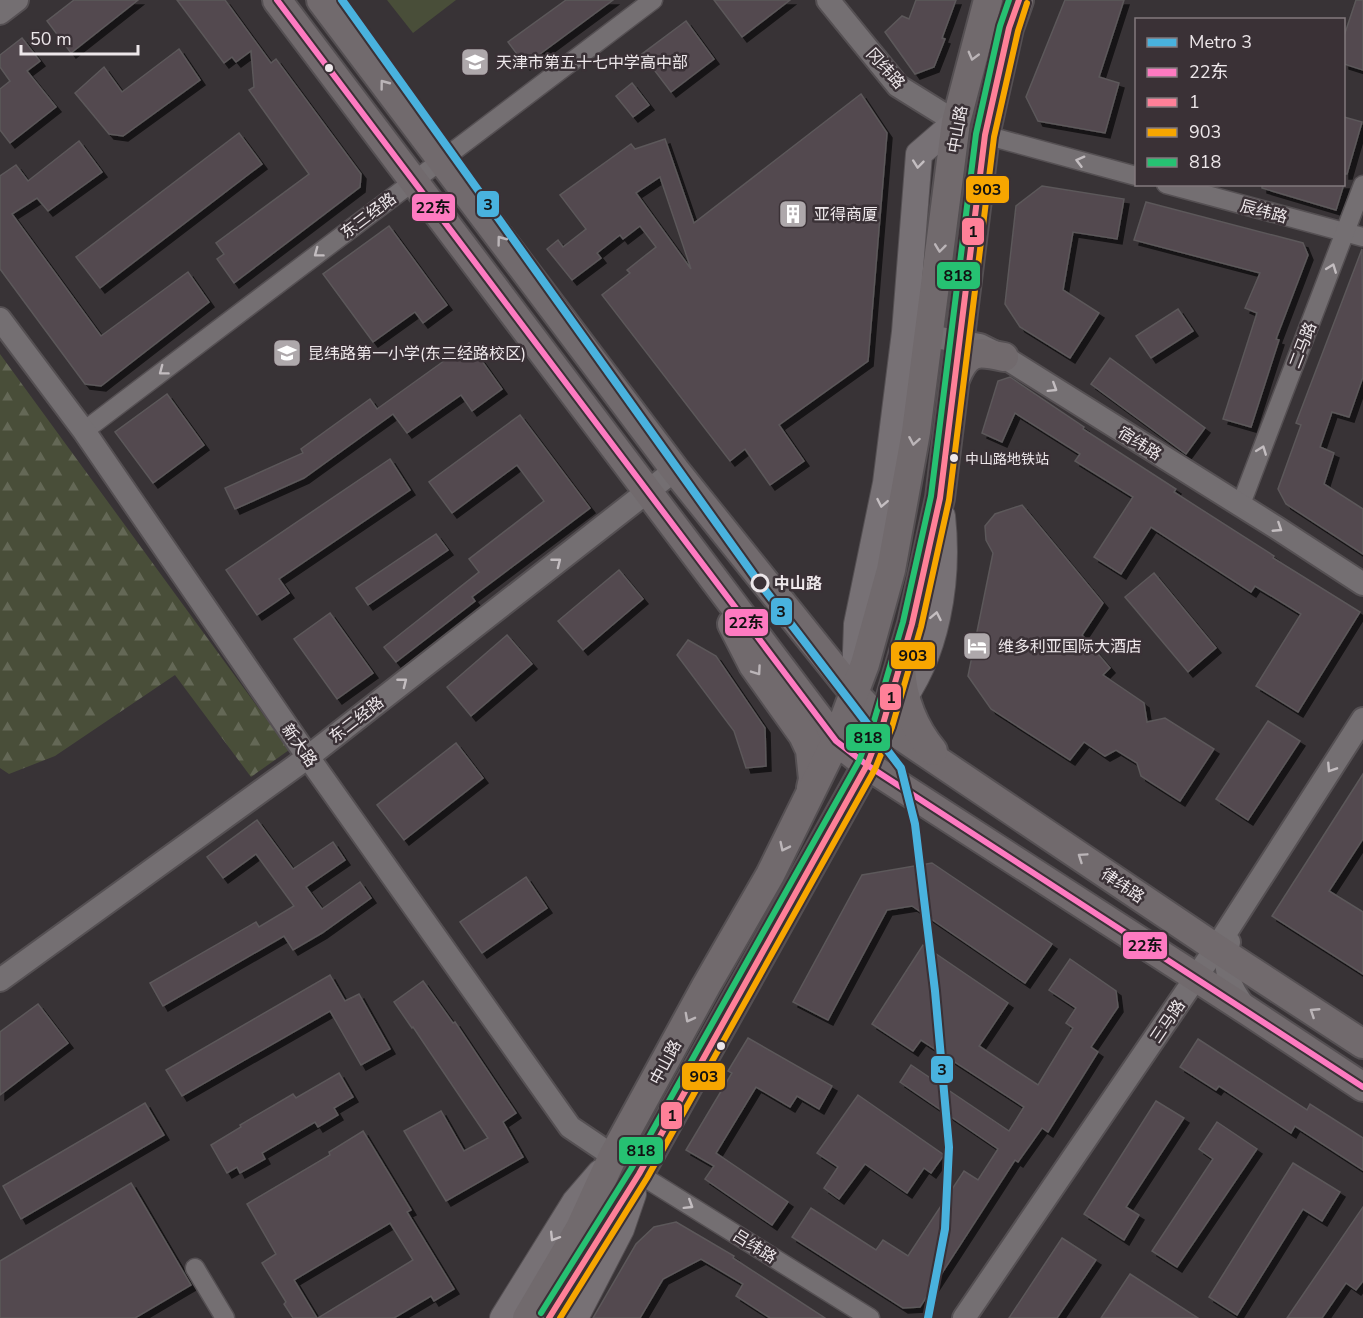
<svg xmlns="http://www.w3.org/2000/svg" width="1363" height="1318" viewBox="0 0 1363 1318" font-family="'Nunito Sans','Noto Sans SC',sans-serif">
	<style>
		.green { fill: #494e39 }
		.forest { fill: url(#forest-firs) }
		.building { fill: #53484f; stroke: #5c585a; stroke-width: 1.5; fill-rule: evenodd; filter: url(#shadow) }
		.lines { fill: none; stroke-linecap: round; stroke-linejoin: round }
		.minor-casing { stroke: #555053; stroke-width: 21 }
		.tertiary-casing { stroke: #555053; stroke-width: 26 }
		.secondary-casing { stroke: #555053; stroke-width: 28 }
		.primary-casing { stroke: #555053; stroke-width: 32 }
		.minor { stroke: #746f72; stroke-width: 18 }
		.tertiary { stroke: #746f72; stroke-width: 22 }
		.secondary { stroke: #777175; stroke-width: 26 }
		.primary { stroke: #716a6d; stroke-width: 28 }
		.bus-1-casing { stroke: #3a3136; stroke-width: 10 }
		.bus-2-casing { stroke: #3a3136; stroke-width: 10 }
		.bus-3-casing { stroke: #3a3136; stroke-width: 10 }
		.bus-4-casing { stroke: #3a3136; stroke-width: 10 }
		.bus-1 { stroke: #fe7ac1; stroke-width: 6 }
		.bus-2 { stroke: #ff8098; stroke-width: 6 }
		.bus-3 { stroke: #f7a600; stroke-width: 6 }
		.bus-4 { stroke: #26c172; stroke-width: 6 }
		.metro-1-casing { stroke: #3a3136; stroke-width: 12 }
		.metro-1 { stroke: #49b2de; stroke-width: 8 }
		.oneway { stroke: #bbb5b8 }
		.oneway2 { stroke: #c3bdc0 }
		.oneway3 { stroke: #c4bec1 }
		.bus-dot { fill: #ede7ea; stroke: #3a3136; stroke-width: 2 }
		.stop-dot { fill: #3a3136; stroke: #ede7ea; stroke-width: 3 }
		.labels { text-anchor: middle; stroke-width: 5; stroke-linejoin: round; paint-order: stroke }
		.bus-label { font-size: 14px; fill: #ede7ea; stroke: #3a3136; text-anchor: start }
		.poi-label { font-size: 16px; fill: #ede7ea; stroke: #3a3136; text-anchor: start }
		.street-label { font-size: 16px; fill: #ede7ea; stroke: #3a3136 }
		.stop-label { font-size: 16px; font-weight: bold; fill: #ede7ea; stroke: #3a3136; text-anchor: start }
		.line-badge { stroke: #3a3136; stroke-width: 2 }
		.pale-badge-label { font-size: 16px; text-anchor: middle; font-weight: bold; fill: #111 }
	</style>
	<defs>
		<pattern id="forest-firs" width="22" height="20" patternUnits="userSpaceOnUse" patternTransform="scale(1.5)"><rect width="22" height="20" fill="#494e39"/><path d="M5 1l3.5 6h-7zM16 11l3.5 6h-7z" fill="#646856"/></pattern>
		<filter id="shadow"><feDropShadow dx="5" dy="5" stdDeviation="0" flood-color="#0009"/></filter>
	</defs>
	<rect width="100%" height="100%" fill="#383336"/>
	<!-- green -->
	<path class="green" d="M387,0h69l-43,33z"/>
	<!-- forest -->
	<path class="forest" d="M0,354l289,396 -38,27 -76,-102 -120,81 -46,18 -9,-6z"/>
	<!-- building -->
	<g class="building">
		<path d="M74,0h64l-67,53 -24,-32z"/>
		<path d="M177,0h48l46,63 5,-4 85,115 -1,13 -126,96 -17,-24 7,-5 -8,-11 93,-69 -60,-84 5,-3 -3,-36 -15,11 -4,-5 -8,6z"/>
		<path d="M566,0h47l-88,65 -17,-23z"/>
		<path d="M714,0h76l-48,37z"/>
		<path d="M916,0h40l-14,38 3,1 -11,28 -19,7 -30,-42 17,-16 7,3z"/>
		<path d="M1065,0h59l-25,77 20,6 -14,50 -67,-12 -12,-24z"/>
		<path d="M1356,0h7v70l-19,-6v-28z"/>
		<path d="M686,21l28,38 -43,33 -29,-38z"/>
		<path d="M22,38l18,23 -13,10 29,36 -46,36 -10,-13v-41l10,-8 -10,-14v-12z"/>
		<path d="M179,49l21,31 -77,56 -14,-2 -34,-41 29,-26 18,25z"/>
		<path d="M632,83l17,22 -16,12 -17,-21z"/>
		<path d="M861,94l26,39 -19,228 -89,64 25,36 -34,24 -25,-36 -15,12 -128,-166 28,-22 -3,-3 29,-23 -16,-21 -17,13 -3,-4 -23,18 4,5 -29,22 -25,-31 11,-9 5,7 23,-18 -26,-34 71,-51 4,5 30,-10 29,84zM660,177l31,92 -55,-76z"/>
		<path d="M1344,117l18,5 -15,52h-3z"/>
		<path d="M239,133l23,31 -162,124 -24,-31z"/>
		<path d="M79,141l23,31 -54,39 -11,-13 -25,16 89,122 87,-64 21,30 -108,84 -16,-2 -85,-115v-93l16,-11 12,16z"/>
		<path d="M1262,184h82l-8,26 -74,-22z"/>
		<path d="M1042,186l82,13 -7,40 -44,-7 -10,58 36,23 -29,45 -50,-31 -15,-23 11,-98z"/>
		<path d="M1146,202l157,41 5,12 -32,84 3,1 -28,87 -28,-8 34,-106 -12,-5 15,-35 -126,-33z"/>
		<path d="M389,226l58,79 -24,18 -8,-11 -42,30 -50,-68z"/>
		<path d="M1362,249l1,128 -14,40 -17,-5 -12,35 14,6 -10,31 39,25v45l-77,-50 -8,-15 23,-64 -5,-2z"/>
		<path d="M1178,309l15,22 -42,27 -15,-22z"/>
		<path d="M469,343l33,46 -30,22 -11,-16 -54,38 -14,-19 -89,64 -69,31 -10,-21 78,-35 -2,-4 69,-50 7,10z"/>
		<path d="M1110,358l95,70 -19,26 -95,-70z"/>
		<path d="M1010,377l74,50 -1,2 93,60 -2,3 100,64 -1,2 87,54 -62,100 -42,-26 45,-72 -46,-28 -4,6 -100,-65 -30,47 -27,-17 39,-60 -58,-36 5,-7 -65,-41 -13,29 -20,-9 16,-52z"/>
		<path d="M167,394l37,51 -51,38 -38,-51z"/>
		<path d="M520,415l70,93 -118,89 3,4 -79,61 -12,-15 95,-75 -10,-13 75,-58 -27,-36 -65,48 -23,-31z"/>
		<path d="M390,459l20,31 -131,89 10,14 -32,22 -31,-45z"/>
		<path d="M1022,505l81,98 -21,32 28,33 -7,7 41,28 3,19 18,-4 49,31 -34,52 -39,-25 -4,-13 -21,-13 -11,6 -21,-14 -14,18 -79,-51 -23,-33 25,-123 -7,-13 -1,-14 10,-12z"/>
		<path d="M436,534l12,16 -80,55 -12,-17z"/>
		<path d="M619,570l24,29 -60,51 -25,-29z"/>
		<path d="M1154,573l62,75 -28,24 -63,-75z"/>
		<path d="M330,613l43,60 -36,26 -43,-60z"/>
		<path d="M507,635l25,29 -61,52 -24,-29z"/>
		<path d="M688,640l28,16 49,72 1,38 -20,2 -12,-37 -57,-76z"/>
		<path d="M1268,721l32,20 -52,79 -32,-21z"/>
		<path d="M456,743l27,35 -79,62 -27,-35z"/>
		<path d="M1363,774v65l-34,52 34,21v62l-91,-58z"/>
		<path d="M257,820l36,49 40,-27 12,18 -39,27 16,22 38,-27 11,16 -49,35 -29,17 -9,-14 -121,70 -13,-23 106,-61 3,5 35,-21 -38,-52 -33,24 -16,-21z"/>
		<path d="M932,863l120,81 -27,39 -113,-77 -25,4 -59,110 -35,-18 69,-127z"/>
		<path d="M526,877l21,31 -65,45 -22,-31z"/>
		<path d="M923,945l85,58 -29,43 59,39 35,-57 -7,-5 10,-15 -27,-18 21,-31 46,32 2,16 -27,40 7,5 -50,80 -6,-4 -24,34 -3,-2 -95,147 -17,1 -111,-71 19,-29 65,42 7,-10 25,16 56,-85 14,9 20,-31 -98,-67 11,-17 98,66 15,-24 -103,-67 -8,11 -41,-27z"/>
		<path d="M330,975l15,26 14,-7 31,55 -29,16 -31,-54 -148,85 -16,-26z"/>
		<path d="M423,981l30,42 2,-1 61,91 -13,9 20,35 -77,44 -42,-70 37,-20 23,40 24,-13 -75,-111 -1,1 -18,-26z"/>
		<path d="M38,1004l30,39 -68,52v-63z"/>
		<path d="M748,1038l84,48 -13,23 -22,-13 -7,11 -34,-20 -40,66 72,49 -16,23 -67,-46 9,-13 -28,-16 46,-77 -4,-2z"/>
		<path d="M1198,1039l109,71 3,-6 53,34v32l-68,-44 -4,7 -72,-47 -3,4 -36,-23z"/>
		<path d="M339,1073l14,24 -19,11 4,7 -20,12 -3,-5 -53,31 3,6 -25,14 -3,-6 -10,6 -16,-28 30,-18 -1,-2 53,-31 3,4z"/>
		<path d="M858,1095l86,60 -13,18 -7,-5 -17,25 -42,-29 -26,35 -15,-11 14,-21 -21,-14z"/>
		<path d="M1156,1101l28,17 -58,89 13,8 -15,25 -40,-26z"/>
		<path d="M145,1103l19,32 -143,84 -18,-33z"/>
		<path d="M1217,1122l40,27 -80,118 -25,-16 61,-92 -14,-10z"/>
		<path d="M363,1131l48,79 -4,2 47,77 -20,12 -3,-5 -37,22h-76l95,-58 -23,-37 -96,57 23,38h-24l-9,-14 2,-2 -24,-39 14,-9 -29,-50 83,-49 -1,-3z"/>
		<path d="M1293,1163l47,29 -18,29 -19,-12 -66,106 -28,-18z"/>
		<path d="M131,1183l60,102 -56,33h-135v-57z"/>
		<path d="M1363,1207v74l-7,9 -10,-7 -24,35h-35z"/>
		<path d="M676,1222l58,34 -1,2 92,60h-55l-34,-22 7,-12 -42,-25 -38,20 -23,39h-47l43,-74 18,-17z"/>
		<path d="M1062,1238l34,22 -39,58h-48z"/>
		<path d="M1130,1274l68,44h-97z"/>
	</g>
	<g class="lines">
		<!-- minor casing -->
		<g class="minor-casing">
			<g id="minor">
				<path d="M985,135l151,41"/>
				<path d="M1166,184l197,53"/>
				<path d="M84,431l569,-431"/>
				<path d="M1241,504l122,-319"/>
				<path d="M639,1174l231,144"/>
				<path d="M195,1268l30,50"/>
			</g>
		</g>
		<!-- tertiary casing -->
		<g class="tertiary-casing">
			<g id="tertiary">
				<path d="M828,0l70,86 58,36"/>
				<path d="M0,13l17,-13"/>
				<path d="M0,319l84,112 224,326 262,370 43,29"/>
				<path d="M912,333l68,12 24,12 273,171 86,56"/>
				<path d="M1229,942c-7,25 0,46 17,66"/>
				<path d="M0,980l308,-223 367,-287"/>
				<path d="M964,1318l252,-370 147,-229"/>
			</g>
		</g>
		<!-- secondary casing -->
		<g class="secondary-casing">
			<g id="secondary">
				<path d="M855,679l2,-55 29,-141 19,-151 14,-178 37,-32"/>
				<path d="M897,707c40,-51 52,-126 45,-191"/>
				<path d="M503,1318l72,-116 25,-29"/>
				<path d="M575,1318l46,-89 12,-35"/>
			</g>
		</g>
		<!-- primary casing -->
		<g class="primary-casing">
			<g id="primary">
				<path d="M277,0l559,741 31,24 381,246 115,76"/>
				<path d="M321,0l354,470 179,223 29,31 333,224 147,96"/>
				<path d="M956,377c12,-27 21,-26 48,-20"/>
				<path d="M732,624l21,41 50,70 7,15 3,29 -2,9"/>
				<path d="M901,670c2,30 13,58 32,81"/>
				<path d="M527,1318l53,-90 33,-72 93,-170 64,-111 66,-134 29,-77 26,-94 25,-138 40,-310 32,-122"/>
				<path d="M549,1318l47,-78 43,-66 228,-409 16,-41 29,-100 28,-126 45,-363 24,-107 10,-28"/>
			</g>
		</g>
		<!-- minor -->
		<use href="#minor" class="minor"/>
		<!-- tertiary -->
		<use href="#tertiary" class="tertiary"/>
		<!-- secondary -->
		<use href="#secondary" class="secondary"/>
		<!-- primary -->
		<use href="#primary" class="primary"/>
		<!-- bus-1 casing -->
		<g class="bus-1-casing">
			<path id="bus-1" d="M277,0l559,741 31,24 496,322"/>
		</g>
		<!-- bus-2 casing -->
		<g class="bus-2-casing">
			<path id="bus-2" d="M549,1318l90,-144 228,-409 16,-41 29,-100 28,-126 45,-363 24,-107 10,-28"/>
		</g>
		<!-- bus-3 casing -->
		<g class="bus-3-casing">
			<path id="bus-3" d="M560,1318l87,-140 228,-409 17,-42 29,-100 28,-127 45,-363 24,-106 9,-28"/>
		</g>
		<!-- bus-4 casing -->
		<g class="bus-4-casing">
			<path id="bus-4" d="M541,1313l90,-144 228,-408 15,-40 29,-99 28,-126 45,-362 24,-108 9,-26"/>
		</g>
		<!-- bus-1 -->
		<use href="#bus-1" class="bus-1"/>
		<!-- bus-2 -->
		<use href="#bus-2" class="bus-2"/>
		<!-- bus-3 -->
		<use href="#bus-3" class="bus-3"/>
		<!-- bus-4 -->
		<use href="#bus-4" class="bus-4"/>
		<!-- metro-1 casing -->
		<g class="metro-1-casing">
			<path id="metro-1" d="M342,0l413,577 146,191 14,56 20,167 14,156 -4,82 -17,89"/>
		</g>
		<!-- metro-1 -->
		<use href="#metro-1" class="metro-1"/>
	</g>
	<!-- one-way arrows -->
	<defs><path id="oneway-chevron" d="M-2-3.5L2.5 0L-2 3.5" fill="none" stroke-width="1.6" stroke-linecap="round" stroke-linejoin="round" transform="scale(1.5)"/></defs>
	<g class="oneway">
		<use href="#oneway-chevron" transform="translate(973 56) rotate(105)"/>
		<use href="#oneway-chevron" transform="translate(384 84) rotate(-127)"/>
		<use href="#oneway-chevron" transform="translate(501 240) rotate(-127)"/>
		<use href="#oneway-chevron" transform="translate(940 248) rotate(97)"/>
		<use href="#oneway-chevron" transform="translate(914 441) rotate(100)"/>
		<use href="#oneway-chevron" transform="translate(757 671) rotate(55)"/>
		<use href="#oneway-chevron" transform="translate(784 847) rotate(116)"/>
		<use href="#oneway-chevron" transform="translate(1082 857) rotate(-146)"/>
		<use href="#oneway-chevron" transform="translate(1314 1012) rotate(-147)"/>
		<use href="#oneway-chevron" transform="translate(689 1018) rotate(118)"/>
	</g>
	<g class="oneway2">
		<use href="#oneway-chevron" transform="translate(1080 161) rotate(-165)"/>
		<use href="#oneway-chevron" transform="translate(318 253) rotate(143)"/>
		<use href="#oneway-chevron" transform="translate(1332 268) rotate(-69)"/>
		<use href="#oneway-chevron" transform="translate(163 371) rotate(143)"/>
		<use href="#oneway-chevron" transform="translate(1053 388) rotate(32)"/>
		<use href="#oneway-chevron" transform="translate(1262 450) rotate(-69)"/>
		<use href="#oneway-chevron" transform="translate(1278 528) rotate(33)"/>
		<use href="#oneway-chevron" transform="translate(557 562) rotate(-38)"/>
		<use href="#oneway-chevron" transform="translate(403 682) rotate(-38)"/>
		<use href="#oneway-chevron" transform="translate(1331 768) rotate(123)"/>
		<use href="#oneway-chevron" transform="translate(689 1205) rotate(32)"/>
	</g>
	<g class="oneway3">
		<use href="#oneway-chevron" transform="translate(918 164) rotate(96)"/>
		<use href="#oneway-chevron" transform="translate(882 503) rotate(101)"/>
		<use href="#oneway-chevron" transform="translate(936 616) rotate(-79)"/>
		<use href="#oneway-chevron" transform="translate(554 1237) rotate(122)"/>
	</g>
	<!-- icons -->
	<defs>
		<g id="school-square" transform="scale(1.5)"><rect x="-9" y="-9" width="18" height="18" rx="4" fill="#aea8ab" stroke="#3a3136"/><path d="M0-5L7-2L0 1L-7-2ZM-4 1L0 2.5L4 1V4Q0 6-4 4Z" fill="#fff"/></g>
		<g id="building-square" transform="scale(1.5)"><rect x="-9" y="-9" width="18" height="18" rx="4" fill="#aea8ab" stroke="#3a3136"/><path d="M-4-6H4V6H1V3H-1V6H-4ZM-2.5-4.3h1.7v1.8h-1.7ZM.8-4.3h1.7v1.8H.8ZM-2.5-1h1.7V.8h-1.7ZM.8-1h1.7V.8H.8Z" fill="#fff"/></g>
		<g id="hotel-square" transform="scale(1.5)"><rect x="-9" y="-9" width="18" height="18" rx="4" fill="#aea8ab" stroke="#3a3136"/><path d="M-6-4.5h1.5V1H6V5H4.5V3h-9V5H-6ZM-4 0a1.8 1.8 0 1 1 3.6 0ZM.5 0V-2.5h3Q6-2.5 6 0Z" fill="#fff"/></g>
	</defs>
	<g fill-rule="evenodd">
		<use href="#school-square" x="475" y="62"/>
		<use href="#building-square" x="793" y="214"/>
		<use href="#school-square" x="287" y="353"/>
		<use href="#hotel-square" x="977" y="646"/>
	</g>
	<!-- markers -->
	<g class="bus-dot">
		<circle cx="329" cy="68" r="5"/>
		<circle cx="954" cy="458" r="5"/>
		<circle cx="721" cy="1046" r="5"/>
	</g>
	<circle class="stop-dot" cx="760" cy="583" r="8"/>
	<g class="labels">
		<!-- bus labels -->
		<g class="bus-label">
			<text x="965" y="464">中山路地铁站</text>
		</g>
		<!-- poi labels -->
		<g class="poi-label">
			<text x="496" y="68">天津市第五十七中学高中部</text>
			<text x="814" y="220">亚得商厦</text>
			<text x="308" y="359">昆纬路第一小学(东三经路校区)</text>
			<text x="998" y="652">维多利亚国际大酒店</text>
		</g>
		<!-- street labels -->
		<g class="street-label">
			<text transform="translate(886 68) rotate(48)" y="6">冈纬路</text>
			<text transform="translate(957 129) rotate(-80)" y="6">中山路</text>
			<text transform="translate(1264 211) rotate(15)" y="6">辰纬路</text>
			<text transform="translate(368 215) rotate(-37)" y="6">东三经路</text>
			<text transform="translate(1302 345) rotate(-69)" y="6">二马路</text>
			<text transform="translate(1140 443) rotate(32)" y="6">宿纬路</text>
			<text transform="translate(356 719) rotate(-38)" y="6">东二经路</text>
			<text transform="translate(300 745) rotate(55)" y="6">新大路</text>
			<text transform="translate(1123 885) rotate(34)" y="6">律纬路</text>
			<text transform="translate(1167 1021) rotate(-56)" y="6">三马路</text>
			<text transform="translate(665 1062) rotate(-62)" y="6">中山路</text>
			<text transform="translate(755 1246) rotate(32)" y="6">吕纬路</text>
		</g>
		<!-- stop labels -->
		<g class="stop-label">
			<text x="774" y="589">中山路</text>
		</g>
	</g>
	<g class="line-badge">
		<rect x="965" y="175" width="45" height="29" rx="6" fill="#f7a600"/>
		<rect x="476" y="190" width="24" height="28" rx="6" fill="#49b2de"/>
		<rect x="411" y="193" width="45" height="29" rx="6" fill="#fe7ac1"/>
		<rect x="961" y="217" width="24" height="29" rx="6" fill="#ff8098"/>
		<rect x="936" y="261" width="45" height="29" rx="6" fill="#26c172"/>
		<rect x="770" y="597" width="23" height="29" rx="6" fill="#49b2de"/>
		<rect x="724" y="608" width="45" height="29" rx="6" fill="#fe7ac1"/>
		<rect x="890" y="641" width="46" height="29" rx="6" fill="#f7a600"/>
		<rect x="879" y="683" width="23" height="28" rx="6" fill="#ff8098"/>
		<rect x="845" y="723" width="46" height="29" rx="6" fill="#26c172"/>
		<rect x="1122" y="931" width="46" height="29" rx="6" fill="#fe7ac1"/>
		<rect x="930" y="1055" width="24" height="29" rx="6" fill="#49b2de"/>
		<rect x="681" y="1062" width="45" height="29" rx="6" fill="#f7a600"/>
		<rect x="660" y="1101" width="23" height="29" rx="6" fill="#ff8098"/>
		<rect x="618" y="1136" width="46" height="29" rx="6" fill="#26c172"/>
	</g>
	<g class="pale-badge-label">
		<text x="987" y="195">903</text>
		<text x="488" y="210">3</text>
		<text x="433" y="213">22东</text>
		<text x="973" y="237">1</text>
		<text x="958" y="281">818</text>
		<text x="781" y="617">3</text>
		<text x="746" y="628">22东</text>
		<text x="913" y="661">903</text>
		<text x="891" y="703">1</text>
		<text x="868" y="743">818</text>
		<text x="1145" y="951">22东</text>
		<text x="942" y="1075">3</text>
		<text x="704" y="1082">903</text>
		<text x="672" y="1121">1</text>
		<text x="641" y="1156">818</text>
	</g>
	<!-- legend -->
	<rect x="1135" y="18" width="210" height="168" fill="#3a3136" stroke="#827a7e" stroke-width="1.5"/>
	<rect x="1147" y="38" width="30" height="9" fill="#49b2de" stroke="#827a7e" stroke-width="1.5"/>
	<text x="1189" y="48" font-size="18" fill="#ede7ea">Metro 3</text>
	<rect x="1147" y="68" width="30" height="9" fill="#fe7ac1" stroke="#827a7e" stroke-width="1.5"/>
	<text x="1189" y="78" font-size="18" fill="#ede7ea">22东</text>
	<rect x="1147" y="98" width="30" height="9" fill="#ff8098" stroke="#827a7e" stroke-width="1.5"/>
	<text x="1189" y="108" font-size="18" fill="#ede7ea">1</text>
	<rect x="1147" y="128" width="30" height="9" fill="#f7a600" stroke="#827a7e" stroke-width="1.5"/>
	<text x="1189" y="138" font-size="18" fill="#ede7ea">903</text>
	<rect x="1147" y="158" width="30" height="9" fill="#26c172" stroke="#827a7e" stroke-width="1.5"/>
	<text x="1189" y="168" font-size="18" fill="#ede7ea">818</text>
	<!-- scale -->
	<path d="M21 45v9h117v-9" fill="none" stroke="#ede7ea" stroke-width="3"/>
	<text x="30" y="45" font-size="18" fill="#ede7ea" stroke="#3a3136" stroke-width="4.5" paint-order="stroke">50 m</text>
</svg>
